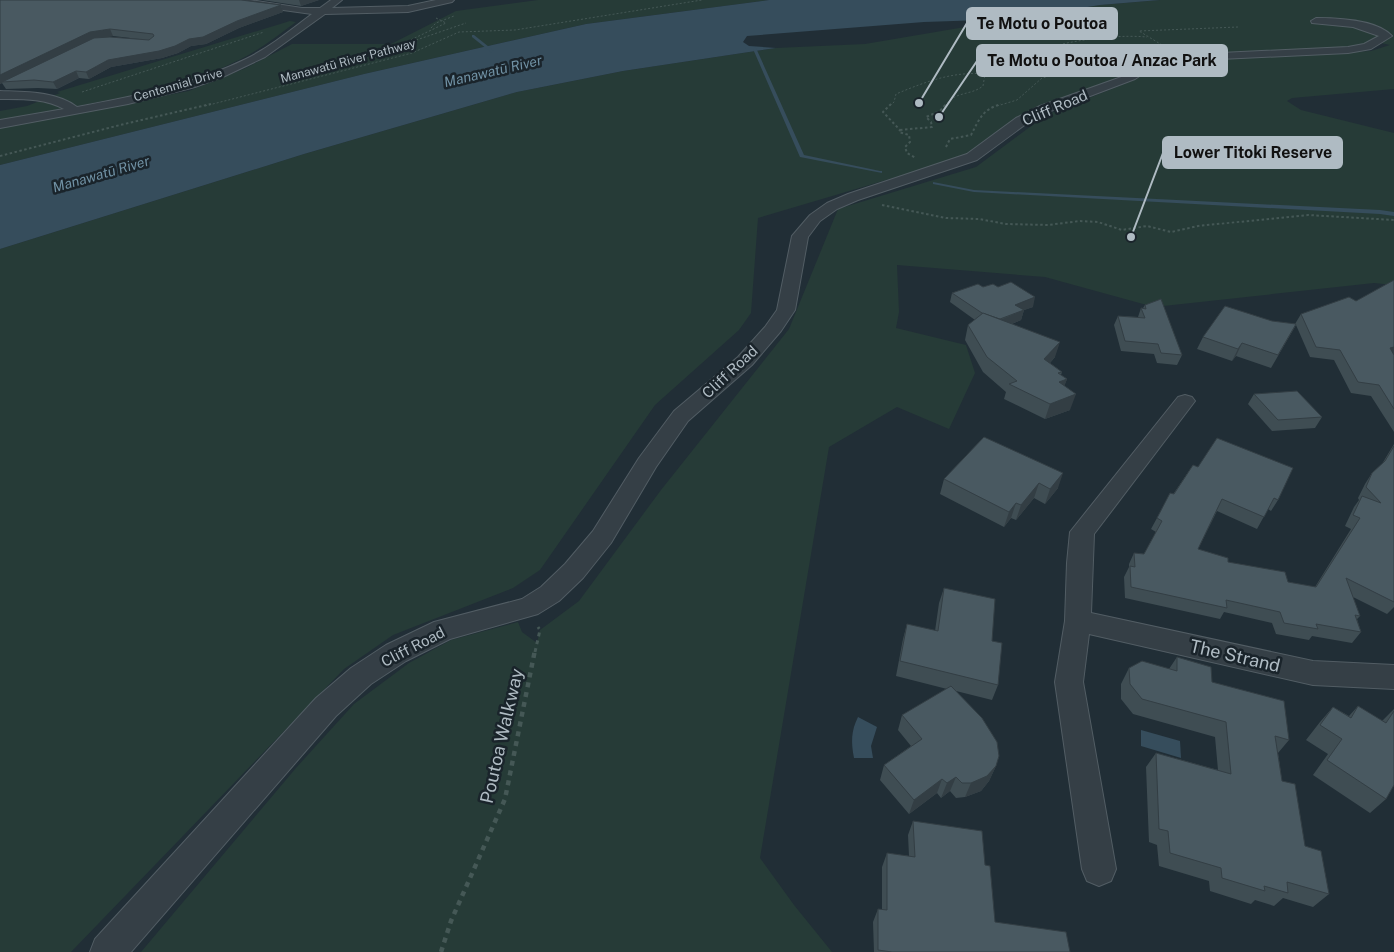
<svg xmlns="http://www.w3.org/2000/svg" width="1394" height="952" viewBox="0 0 1394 952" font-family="'Public Sans',sans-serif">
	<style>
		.green { fill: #263b37 }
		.water { fill: #364d5c }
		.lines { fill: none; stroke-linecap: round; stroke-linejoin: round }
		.stream { fill: #364d5c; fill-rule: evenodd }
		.minor-casing { stroke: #525d64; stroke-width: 2 }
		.path-far3 { stroke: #455856; stroke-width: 1; stroke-dasharray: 2 2; stroke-linecap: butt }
		.path-far2 { stroke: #455856; stroke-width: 2; stroke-dasharray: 2.5 2.5; stroke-linecap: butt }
		.path-far1 { stroke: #455856; stroke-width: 3; stroke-dasharray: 4 4; stroke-linecap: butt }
		.path { stroke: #455856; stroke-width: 4.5; stroke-dasharray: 5 5; stroke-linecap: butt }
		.minor { fill: #353f46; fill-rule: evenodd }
		.wall { fill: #3f4d53; fill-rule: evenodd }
		.shaded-wall { fill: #333e44 }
		.building { fill: #495961; stroke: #333e44 }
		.labels { text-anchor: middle; stroke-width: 5; stroke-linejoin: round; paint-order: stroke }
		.far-street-label { font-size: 12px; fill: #afbbc3; stroke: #1a242b }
		.far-water-label { font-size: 14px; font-style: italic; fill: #7192a5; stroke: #1a242b }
		.street-label { font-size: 15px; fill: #afbbc3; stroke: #1a242b }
		.near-street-label { font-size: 18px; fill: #afbbc3; stroke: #1a242b }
		.leader { fill: none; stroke: #afbbc3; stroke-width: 2 }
		.callout-dot { fill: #afbbc3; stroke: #1a242b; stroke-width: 2 }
		.callout { fill: #afbbc3; stroke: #afbbc3; stroke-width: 2 }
		.callout-label { font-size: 16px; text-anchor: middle; font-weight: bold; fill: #111 }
	</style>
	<rect width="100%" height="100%" fill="#212e36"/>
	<!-- green -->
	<g class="green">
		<path d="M538,0h231l-183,24 -222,50 -364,91v-38l189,-36 57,-23 46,-24h99l65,-33z"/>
		<path d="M1160,0h234v89l-102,9 -5,3 14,9 93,23v152l-20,-2 -220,24 -109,-30 -148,-12 2,47 -3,16 70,17 9,28 -26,56 -52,-22 -68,40 -69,411 34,47 38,47h-691l155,-184 58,-64 55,-41 42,-23 67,-18 4,10 15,11 3,-13 39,-29 82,-111 128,-161 49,-120 138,-42 70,-52 86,-34 26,-16 30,-6 183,-8 19,-6 -18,-4 -13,5 -208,16 -35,17 -58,22 -82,50 -22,9 -196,58 -7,95 -12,17 -84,75 -115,165 -27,18 -120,47 -49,34 -273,283h-71v-703l304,-95 213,-62 106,-21 153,-23 89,-4 177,-30 58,-9z"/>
		<path d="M290,21l6,1c-18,13 -36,28 -57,38 -73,36 -159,44 -239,60v-9l27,-5 33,-13 -3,-1z"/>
	</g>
	<!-- water -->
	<g class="water">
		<path d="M769,0h391l-60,5 -87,14 -89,3 -177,14 -4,6 6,4 27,2 -153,23 -106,21 -213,62 -304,95v-84l364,-91 222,-50z"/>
		<path d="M858,717l19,10 -6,19 2,12h-19c-3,-16 -3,-27 4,-41z"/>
		<path d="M1141,730l39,11 1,17 -40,-12z"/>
	</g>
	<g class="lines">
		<!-- stream -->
		<g class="stream">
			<path d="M472,35h2l20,16v2h-2l-20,-16z"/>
			<path d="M745,47h9l2,1 48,107 76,16h2v2l-82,-16 -47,-108h-7z"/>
			<path d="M933,182l41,8 406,20 14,2v4l-14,-2 -406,-22 -41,-8z"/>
		</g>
		<!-- minor casing -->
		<g class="minor-casing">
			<g id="minor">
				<path d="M227,0h23l52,8h18l11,-8h11l-10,8 76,-2 28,-6h18l-2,2 -44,10 -83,2 -60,43 -40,19 -30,11 -67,17 -128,24v-8l64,-11c-19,-11 -43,-10 -64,-10v-8c25,1 56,0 77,16 58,-11 116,-22 169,-48 24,-12 45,-29 66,-45l-80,-11z"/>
				<path d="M1316,18c21,0 62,2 76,18l-21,13 -23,4 -169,8 -24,5 -20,13 -87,33 -22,12 -49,36 -119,40 -21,9 -17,12 -12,16 -13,73 -14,21 -29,34 -64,56 -32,46 -45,76 -28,35 -24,23 -21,13 -88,25 -44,22 -35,23 -35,32 -205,236h-41l5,-13 221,-241 35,-30 35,-23 48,-23 88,-23 19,-12 24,-23 28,-33 46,-73 35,-47 64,-54 27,-30 12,-17 15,-74 18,-21 17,-12 21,-9 119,-40 49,-36 24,-12 87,-31 21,-14 31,-6 169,-8 16,-3 15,-8 -26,-9 -41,-4 -1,-2z"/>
				<path d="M1185,395l7,2 3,4 -101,133 -3,79 222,48 81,4v24l-81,-4 -224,-51 -6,48 33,187 -5,12 -12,5 -12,-5 -5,-12 -27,-187 10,-61 2,-58 3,-31 108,-135z"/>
			</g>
		</g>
		<!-- path-far3 -->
		<g class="path-far3">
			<path d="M436,18l10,5 -50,24 70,-24"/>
			<path d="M431,28l5,-5 18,-7"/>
			<path d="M1162,45l-23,-14 99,-4"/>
			<path d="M306,69l12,6"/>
			<path d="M985,74c39,-27 115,-41 162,-37"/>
			<path d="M82,92l182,-60"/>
			<path d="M205,106l207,-53 47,-21 56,-2 187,-30"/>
			<path d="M890,106l4,-4 2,-8c29,-12 57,-23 89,-20"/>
			<path d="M945,106c9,-15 25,-10 38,-20l2,-12"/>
			<path d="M997,106l20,-6 25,-22 39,-10 35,-3 13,-8v-3l8,-2"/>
		</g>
		<!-- path-far2 -->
		<g class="path-far2">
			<path d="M891,104l-8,8 17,18 -1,2 10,3 1,7 -5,5 2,6 9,5"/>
			<path d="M900,130l32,-3 -1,-5 -5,-5 14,-6 6,-7"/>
			<path d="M946,147l4,-8 21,-4c9,-17 11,-25 30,-31"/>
			<path d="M0,156l120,-31 91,-21"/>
			<path d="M882,205l64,13 33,1 27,5 42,1 32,-4 18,1 24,8 25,-4 24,6 27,-6 110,-11 86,5"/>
		</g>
		<!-- path-far1 -->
		<path class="path-far1" d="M535,652l5,-22 -2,-3"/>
		<!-- path -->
		<path class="path" d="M441,952l10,-31 54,-122 30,-149"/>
		<!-- minor -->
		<use href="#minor" class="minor"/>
	</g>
	<!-- wall -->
	<g class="wall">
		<path d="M0,0l281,5 2,7 -44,16 -33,16 -15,2 -13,7 -16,5 -51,9 -22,12 -10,-1 -22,11 -19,-1 -32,1 -4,-6 -2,1zM113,36l26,3 -33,-2z"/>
		<path d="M262,0h57l-18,6z"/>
		<path d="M983,287l50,20 -9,3 -3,10 -9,4 43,33 -5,6 12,9 -1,3 6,4 -3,7 6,24 -25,9 -41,-20 2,-7 -23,-20 -18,-32 3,-15 7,-5 -25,-18 2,-9z"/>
		<path d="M1145,305l37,50 -5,10 -20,-2 -3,-9 -33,-3 -7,-26 4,-9 20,1 3,-9h2z"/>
		<path d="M1301,314l93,41v77l-23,-36 -20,-3 -17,-33 -24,-3 -14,-32 -25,43 -35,-12 -4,5 -35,-12 6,-12 69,-16 23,3z"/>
		<path d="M1254,394l68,23 -7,11 -43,3 -24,-27z"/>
		<path d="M984,437l74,51 -13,16 -11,-6 -18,22 -5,-2 -7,9 -64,-33 4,-15z"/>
		<path d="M1394,444v163l-7,7 -34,-17 7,19 -3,3 4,13 -9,11 -40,-7 -3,4 -33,-6 -4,-11 -48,-11 -4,7 -95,-21 -1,-21 5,-10v-3l5,-11 10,1 12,-22 -5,-3 6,-11 36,-53 85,35 -7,11 -3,-2 -11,20 -40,-18 -19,38 30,13 60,20 27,5 36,-58 -6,-3 9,-19 5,-7 -1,-2 7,-14 7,-11 10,-9z"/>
		<path d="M944,588l48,53 6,44 -6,15 -36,-9 40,75 -7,15 -8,10 -16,6 -9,1 -6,-7 -9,7 -4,-5 -28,21 -29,-34 4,-15 27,-19 -13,-16 4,-15 45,-26 -51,-13 7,-37 4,-15 28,7 4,-28z"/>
		<path d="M1177,657l35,25 77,58 -11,13 4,28 23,65 24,48 -16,13 -30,-9 -9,8 -19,-6 -4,4 -41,-13 -1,-10 -50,-15 -2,-21 -8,-3 -3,-75 10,-14 62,17 -3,-33 -82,-23 -12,-15v-15l8,-16 40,1z"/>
		<path d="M1358,706l24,15 12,-12v76l-8,14 -16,14 -57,-38 15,-21 -22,-14 14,-18 13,-15 16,9z"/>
		<path d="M913,821l72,44 10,57 75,30h-196l-1,-30 5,-13h4v-42l5,-14 22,3 -1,-21z"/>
	</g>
	<!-- shaded-wall -->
	<g class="shaded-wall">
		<path d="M299,0h20l-18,6z"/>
		<path d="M281,5l2,7 -44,16 -33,16 -15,2 -13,7 -16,5 -51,9 -22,12 -3,-7 22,-12 81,-21z"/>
		<path d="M110,29l3,7 -20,3 -91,43v1l-2,1v-9l90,-43z"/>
		<path d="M76,71l3,7 -22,11 -4,-7z"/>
		<path d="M1035,297l-2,10 -21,7 3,-9z"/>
		<path d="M1024,310l-3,10 -29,12 3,-10z"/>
		<path d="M1060,342l-5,15 -15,17 4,-15z"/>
		<path d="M1242,343l-6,13 -4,5 6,-12z"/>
		<path d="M1394,347v8l-4,-7z"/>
		<path d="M1067,379l-6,16 -2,-13z"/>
		<path d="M1076,394l-6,16 -25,9 5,-15z"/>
		<path d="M1063,473l-5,15 -13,16 5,-15z"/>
		<path d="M1039,483l-5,15 -18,22 5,-15z"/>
		<path d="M1016,503l-5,15 -7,9 5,-15z"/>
		<path d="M996,766l-7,15 -8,10 -16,6 6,-14z"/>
		<path d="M956,777l-6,14 -9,7 6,-15z"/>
		<path d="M942,779l-5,14 -28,21 5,-14z"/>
	</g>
	<!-- building -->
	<g class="building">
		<path d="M0,0h241l40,5 -44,16 -34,16 -14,2 -14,7 -16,5 -51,9 -22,12 -10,-1 -23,11 -19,-2 -32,2 92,-44 16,-1 39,3 5,-4 -1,-2 -43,-5 -20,3 -90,43z"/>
		<path d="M1394,280v67l-4,1 4,7v54l-15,-24 -21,-3 -18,-32 -24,-3 -15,-33 48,-17 7,4z"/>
		<path d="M1011,282l24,15 -20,8 9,5 -24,9 -18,-6 -30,-20 26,-9 5,3 10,-3 5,3z"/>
		<path d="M1161,299l21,56 -21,-2 -3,-9 -33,-3 -7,-25 27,2 -4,-10 5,1 -1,-4z"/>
		<path d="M1225,306l47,15 24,3 -18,31 -36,-12 -4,6 -35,-12z"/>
		<path d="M983,313l77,29 -16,17 18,13 -4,1 9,6 -8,3 17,12 -26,10 -41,-20 8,-3 -30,-24 -19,-32z"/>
		<path d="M1297,391l25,26 -44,3 -24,-26z"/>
		<path d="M984,437l79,36 -13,16 -11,-6 -18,22 -5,-2 -7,9 -65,-33z"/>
		<path d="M1217,438l76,30 -15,32 -4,-2 -10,19 -42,-18 -24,50 30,9v4l57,10 3,10 28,5 44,-69 -7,-3 9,-19 19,7 -15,-16 6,-14 13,-12 9,-15v156l-48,-24 14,38 -5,-1 6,17 -45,-8 2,5 -34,-6 -4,-11 -54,-12 1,8 -96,-21 -1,-21 5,1 -1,-14 10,1 18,-33 -5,-3 13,-25 4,1 19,-29 5,2z"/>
		<path d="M944,588l51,11 -3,42 10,2 -4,42 -98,-24 7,-37 31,7z"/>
		<path d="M1177,657l34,10 1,15 72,19 5,39 -14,-4 7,45 13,3 10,62 16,5 8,43 -42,-12 1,11 -24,-7 1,5 -43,-13 -1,-10 -51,-15 -2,-22 -9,-2 -3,-76 75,21 -5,-52 -84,-23 -12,-15 -1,-16 13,-7 35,10z"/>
		<path d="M951,686l31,32 15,24 2,14 -3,10 -9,10 -16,7h-9l-6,-6 -9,6 -5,-4 -28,21 -30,-35 38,-26 -20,-24z"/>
		<path d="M1358,706l28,17 8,-12v74l-8,14 -59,-39 15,-21 -22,-14 13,-18 18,11z"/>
		<path d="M913,821l69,10 3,34 5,1 5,56 71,10 4,20h-178l-14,-2v-41l9,1v-57l28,4z"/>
	</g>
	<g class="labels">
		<!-- far-street labels -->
		<g class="far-street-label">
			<text transform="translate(348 61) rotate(-15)" y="4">Manawatū River Pathway</text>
			<text transform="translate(178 85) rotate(-16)" y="4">Centennial Drive</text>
		</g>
		<!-- far-water labels -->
		<g class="far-water-label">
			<text transform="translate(493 71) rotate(-13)" y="5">Manawatū River</text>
			<text transform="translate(101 174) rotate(-16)" y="5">Manawatū River</text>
		</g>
		<!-- street labels -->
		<g class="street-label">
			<text transform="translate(1055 108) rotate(-23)" y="5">Cliff Road</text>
			<text transform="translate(730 372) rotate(-43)" y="5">Cliff Road</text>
			<text transform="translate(413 647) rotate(-27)" y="5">Cliff Road</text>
		</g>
		<!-- near-street labels -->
		<g class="near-street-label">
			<text transform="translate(1235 656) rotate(13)" y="6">The Strand</text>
			<text transform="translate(502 736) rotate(-77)" y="6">Poutoa Walkway</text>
		</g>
	</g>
	<!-- callouts -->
	<path class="leader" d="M919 103L967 23M939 117L977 61M1131 237L1163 153"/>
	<g class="callout-dot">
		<circle cx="919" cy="103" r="5"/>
		<circle cx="939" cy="117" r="5"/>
		<circle cx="1131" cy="237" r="5"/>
	</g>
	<g class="callout">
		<rect x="967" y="8" width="150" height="31" rx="5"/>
		<rect x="977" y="45" width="250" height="31" rx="5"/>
		<rect x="1163" y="137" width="179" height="31" rx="5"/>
	</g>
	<g class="callout-label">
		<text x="1042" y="29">Te Motu o Poutoa</text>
		<text x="1102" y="66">Te Motu o Poutoa / Anzac Park</text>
		<text x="1253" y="158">Lower Titoki Reserve</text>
	</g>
</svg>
